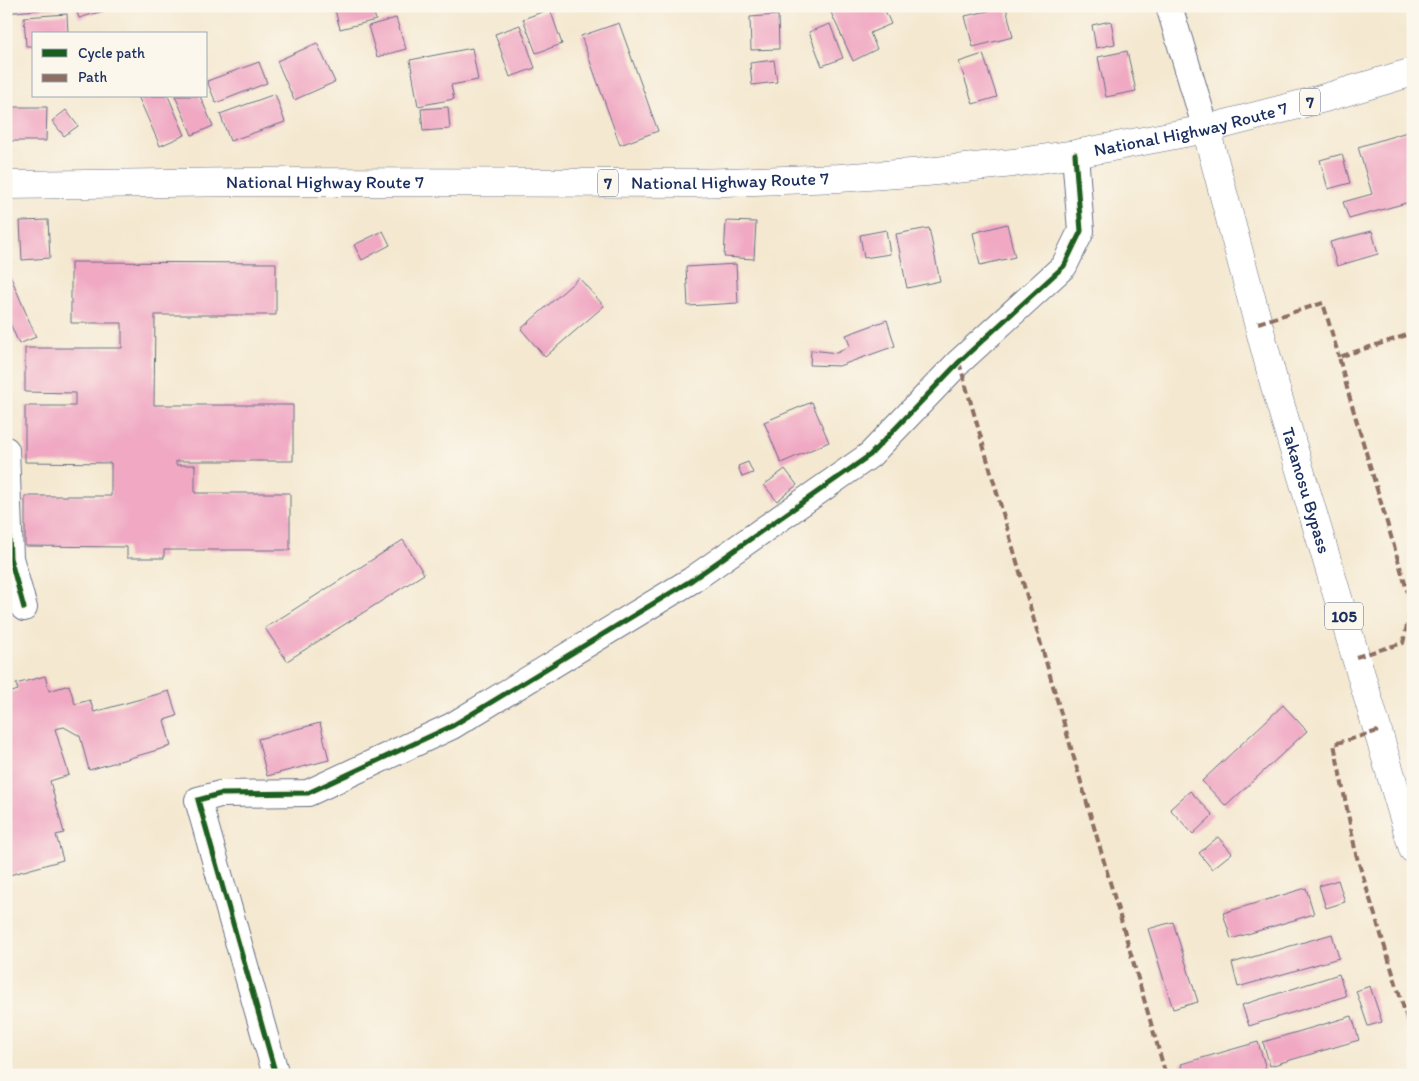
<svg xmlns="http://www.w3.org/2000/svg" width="1419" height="1081" viewBox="0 0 1419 1081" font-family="Itim,sans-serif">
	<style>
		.building { fill: #f0a8c3 }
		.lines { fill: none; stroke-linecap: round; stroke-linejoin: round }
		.street-casing { stroke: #677086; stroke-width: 28 }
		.highway-casing { stroke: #677086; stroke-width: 29 }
		.street { stroke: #fff; stroke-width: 26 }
		.highway { stroke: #fff; stroke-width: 28 }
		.quiet { stroke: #8d6e63; stroke-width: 4; stroke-dasharray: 8 4; stroke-linecap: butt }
		.cycleway-casing { stroke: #fbf7ec; stroke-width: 8 }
		.cycleway { stroke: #1b5e20; stroke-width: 5 }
		.labels { text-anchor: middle; stroke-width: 5; stroke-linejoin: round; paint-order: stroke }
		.shield { fill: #fbf7ec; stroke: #5e6b89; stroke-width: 1 }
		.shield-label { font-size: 16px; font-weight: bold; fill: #1b2f5e }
		.street-label { font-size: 18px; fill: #1b2f5e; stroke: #fbf7ec }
	</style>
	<rect width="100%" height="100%" fill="#fbf7ec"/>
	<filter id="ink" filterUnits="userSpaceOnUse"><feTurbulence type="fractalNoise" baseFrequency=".02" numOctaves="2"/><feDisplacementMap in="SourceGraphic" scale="10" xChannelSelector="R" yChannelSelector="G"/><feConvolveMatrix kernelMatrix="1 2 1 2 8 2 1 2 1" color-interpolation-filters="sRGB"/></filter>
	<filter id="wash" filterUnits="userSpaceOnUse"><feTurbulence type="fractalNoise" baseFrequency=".0096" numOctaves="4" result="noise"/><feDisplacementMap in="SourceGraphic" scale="20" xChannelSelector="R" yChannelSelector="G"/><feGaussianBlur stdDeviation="1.12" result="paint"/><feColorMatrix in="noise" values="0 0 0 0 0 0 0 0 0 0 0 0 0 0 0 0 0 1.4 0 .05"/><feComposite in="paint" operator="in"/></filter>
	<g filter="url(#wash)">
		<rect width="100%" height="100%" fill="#f4e8d0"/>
		<g id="blocks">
			<!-- building -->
			<g class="building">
				<path d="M6,6h51v2l-51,5z"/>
				<path d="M75,6h42v1l-38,11z"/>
				<path d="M334,6h38l4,14 -36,9z"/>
				<path d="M828,6h55l8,18 -21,9 7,16 -24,12z"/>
				<path d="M1006,7l7,30 -40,10 -8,-31z"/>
				<path d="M550,9l12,35 -26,9 -13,-34z"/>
				<path d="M67,14l1,20h-34v12h-8l-2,-29z"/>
				<path d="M778,15l1,34 -28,1 -1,-33z"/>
				<path d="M396,18l10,31 -29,8 -9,-31z"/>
				<path d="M1111,21l4,23 -19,4 -4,-23z"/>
				<path d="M619,23l39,108 -38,14 -39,-109z"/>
				<path d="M830,24l13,34 -21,8 -13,-34z"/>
				<path d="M520,25l15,43 -25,9 -15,-43z"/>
				<path d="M317,43l18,39 -41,18 -17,-39z"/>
				<path d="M472,48l6,32 -27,5 3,14 -36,7 -8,-46z"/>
				<path d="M1127,51l9,40 -30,6 -8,-40z"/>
				<path d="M983,54l14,43 -24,7 -14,-42z"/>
				<path d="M774,60l3,22 -25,3 -2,-22z"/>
				<path d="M259,62l8,21 -51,20 -9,-22z"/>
				<path d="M275,94l10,28 -55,19 -10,-27z"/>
				<path d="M138,96h30l17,39 -25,11z"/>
				<path d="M175,96h25l13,30 -21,9z"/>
				<path d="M6,107h41l-1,34h-40z"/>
				<path d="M448,107l2,22 -27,2 -2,-22z"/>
				<path d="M66,110l12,16 -14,10 -12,-15z"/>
				<path d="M1407,132l6,18v51l-64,18 -6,-17 29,-8 -14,-47z"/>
				<path d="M1342,154l8,29 -22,6 -8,-29z"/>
				<path d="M48,220l2,38 -28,2 -2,-39z"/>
				<path d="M726,221l30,1 -2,37 -30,-2z"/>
				<path d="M1007,224l8,33 -35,8 -7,-32z"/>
				<path d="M929,228l11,53 -33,7 -11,-54z"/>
				<path d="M886,230l4,24 -26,4 -4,-23z"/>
				<path d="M383,231l7,14 -28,15 -8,-15z"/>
				<path d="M1372,231l6,23 -41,12 -7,-24z"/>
				<path d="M71,262l205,1v52h-121l-1,90h139v56h-117v4h19v28h95v57h-126v8h-37v-11l-102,-1v-50h86v-33l-86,-1v-56h50v-13l-50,-1v-44h97v-25h-51z"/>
				<path d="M736,264l2,39 -50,3 -2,-39z"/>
				<path d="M10,275l26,62 -17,7 -13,-30v-38z"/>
				<path d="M579,278l25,28 -59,51 -24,-28z"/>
				<path d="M887,320l8,26 -56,20 -29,-1 1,-15 26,3 13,-7 -4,-11z"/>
				<path d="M812,402l17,40 -48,21 -17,-41z"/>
				<path d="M748,462l5,11 -11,4 -4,-11z"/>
				<path d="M785,469l12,16 -20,16 -13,-16z"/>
				<path d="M403,540l21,34 -137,87 -22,-33z"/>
				<path d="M45,676l4,15 20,-6 6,19 15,-4 4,12 75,-21 8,25 -13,4 7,26 -82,24 -9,-34 -16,-9 -9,2 14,46 -19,6 14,52 -8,2 7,25 -57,16v-182l12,-4 -2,-6z"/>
				<path d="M1283,705l24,26 -81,75 -24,-25z"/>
				<path d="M320,723l9,37 -62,16 -9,-37z"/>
				<path d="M1190,791l23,24 -20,19 -23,-25z"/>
				<path d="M1218,837l14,16 -20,16 -13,-16z"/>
				<path d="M1338,880l7,22 -19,6 -7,-22z"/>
				<path d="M1306,888l8,26 -83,25 -8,-26z"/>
				<path d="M1173,922l25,80 -25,7 -25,-80z"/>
				<path d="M1332,934l7,24 -101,29 -6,-24z"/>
				<path d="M1339,974l7,22 -97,30 -7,-21z"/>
				<path d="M1370,986l12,36 -14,4 -12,-35z"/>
				<path d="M1352,1016l7,24 -89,26 -7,-24z"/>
				<path d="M1258,1042l8,27 -20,6h-62l-3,-11z"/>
			</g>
		</g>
	</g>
	<g filter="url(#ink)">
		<use href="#blocks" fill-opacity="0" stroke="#677086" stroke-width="1"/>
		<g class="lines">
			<!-- street casing -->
			<g class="street-casing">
				<g id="street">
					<path d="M1169,6l37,123"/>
					<path d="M6,450l4,108 14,50"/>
					<path d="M276,1075l-78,-275 22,-6 88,-1 144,-67 240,-146 178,-125 89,-93 105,-96 17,-35 -6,-77"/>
				</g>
			</g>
			<!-- highway casing -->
			<g class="highway-casing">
				<g id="highway">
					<path id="s1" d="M1206,129l68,254 139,466"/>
					<path id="s2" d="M6,185l240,-3 450,1 143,-5 87,-6 87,-9 62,-9 131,-25 115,-30 92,-27"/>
				</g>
			</g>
			<!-- street -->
			<use href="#street" class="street"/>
			<!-- highway -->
			<use href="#highway" class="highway"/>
			<!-- quiet -->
			<g class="quiet">
				<path d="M1258,323l65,-20 16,54"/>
				<path d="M959,362l207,713"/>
				<path d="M1356,657l47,-14 5,-22 2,-21 -62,-208 -9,-35 74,-24"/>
				<path d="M1378,731l-44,13 22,110 57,184"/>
			</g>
			<!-- cycleway casing -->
			<g class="cycleway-casing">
				<g id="cycleway">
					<path d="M6,450l4,108 14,50"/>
					<path d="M276,1075l-78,-275 22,-6 88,-1 144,-67 240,-146 178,-125 89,-93 105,-96 17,-35 -6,-77"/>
				</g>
			</g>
			<!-- cycleway -->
			<use href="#cycleway" class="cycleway"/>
		</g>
	</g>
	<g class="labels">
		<!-- shield labels -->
		<g class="shield">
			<rect x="1300" y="88.5" width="20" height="27" rx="4"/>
			<rect x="598" y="169.5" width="20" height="27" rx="4"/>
			<rect x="1325" y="602.5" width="38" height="27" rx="4"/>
		</g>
		<g class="shield-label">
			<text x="1310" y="108">7</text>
			<text x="608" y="189">7</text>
			<text x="1344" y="622">105</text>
		</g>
		<!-- street labels -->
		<g class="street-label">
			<text dy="6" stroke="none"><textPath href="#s2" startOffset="1189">National Highway Route 7</textPath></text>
			<text dy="6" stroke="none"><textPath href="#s2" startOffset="724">National Highway Route 7</textPath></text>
			<text dy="6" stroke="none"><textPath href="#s2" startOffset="319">National Highway Route 7</textPath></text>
			<text dy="6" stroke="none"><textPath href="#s1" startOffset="375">Takanosu Bypass</textPath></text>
		</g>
	</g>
	<!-- margin -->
	<rect width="1419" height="1081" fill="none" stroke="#fbf7ec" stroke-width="25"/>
	<!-- legend -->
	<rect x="32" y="32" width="175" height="65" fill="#fbf7ec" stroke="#a1a7b3"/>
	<rect x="42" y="49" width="25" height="8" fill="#1b5e20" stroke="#a1a7b3"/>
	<text x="78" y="58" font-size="15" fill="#1b2f5e">Cycle path</text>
	<rect x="42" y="74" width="25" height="8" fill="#8d6e63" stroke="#a1a7b3"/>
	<text x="78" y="82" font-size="15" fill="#1b2f5e">Path</text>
</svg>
